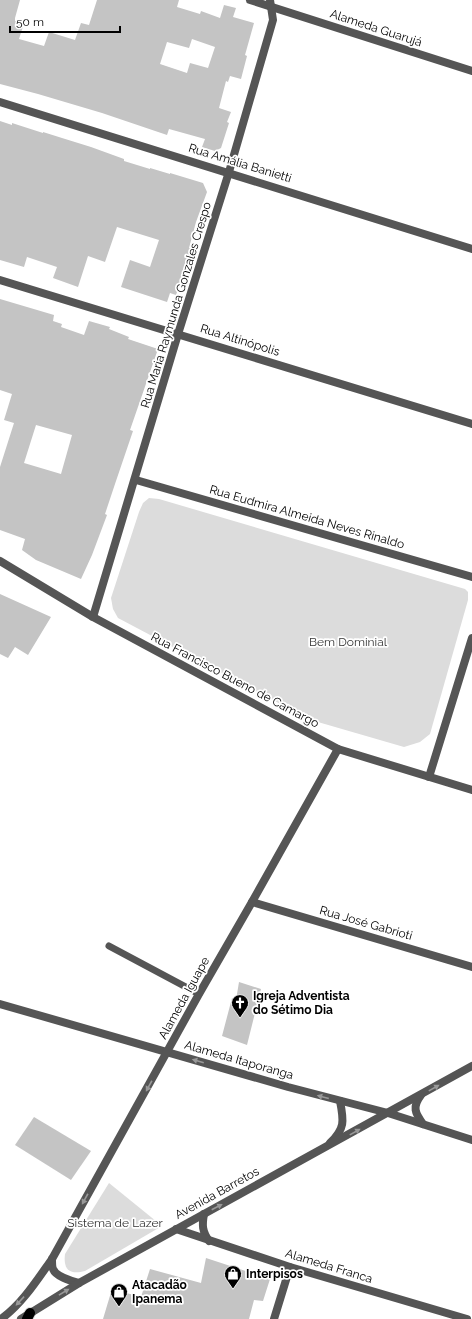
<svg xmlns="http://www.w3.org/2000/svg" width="472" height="1319" viewBox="0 0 472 1319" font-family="Raleway,sans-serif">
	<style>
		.green { fill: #dcdcdc }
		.building { fill: #c4c4c4; fill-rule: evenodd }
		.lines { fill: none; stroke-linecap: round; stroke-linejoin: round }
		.primary-casing { stroke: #dbdbdb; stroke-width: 12 }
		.service { stroke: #555; stroke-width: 7 }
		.minor { stroke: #555; stroke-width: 8 }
		.primary { stroke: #000; stroke-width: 10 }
		.oneway { fill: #999 }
		.labels { text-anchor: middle; stroke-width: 3.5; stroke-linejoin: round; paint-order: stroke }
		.street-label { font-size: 12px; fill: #000; stroke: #fff }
		.park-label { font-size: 12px; fill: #333; stroke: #fff }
		.poi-label { font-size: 12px; font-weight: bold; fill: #000; stroke: #fff; text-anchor: start }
	</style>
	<rect width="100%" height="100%" fill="#fff"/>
	<!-- green -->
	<g class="green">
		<path d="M149,498l10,1 306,90 3,3v8l-38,134 -10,8 -16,5 -93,-27 -193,-102 -5,-9 -2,-11 28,-86 4,-9z"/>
		<path d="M109,1183l53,43 -77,45c-15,4 -22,-1 -20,-17z"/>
	</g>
	<!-- building -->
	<g class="building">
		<path d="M0,0h20l-5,18v3l9,2 -5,16 25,7 5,-14 26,8 6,-17 8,2 8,-25h82l-2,7 23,7 1,-3 19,7 4,-13 12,3 -3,9 21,6 -9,32 2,1 -6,23 -11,-3 -2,6 -2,-1 -7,27 12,4 -4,10 2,1 -8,25 -6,3 -13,-4 3,-8 -36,-10 -2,6 -65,-22 -64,-19 -38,-10zM192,39l23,8 -7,21 -18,-5 -3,10 -27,-9 7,-22 22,6z"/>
		<path d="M0,121l12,4v-2l31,10v-1l19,6 29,9 33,12v2l26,8v-1l20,6v-1l33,10 4,9 -11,30 -7,26 2,1 -15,46 -6,-2 -3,9 -46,-15 9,-27 20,7 9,-27 -42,-13 -12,35 -17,-6 -10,31 -25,-9 4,-11 -30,-10 -3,10 -24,-7z"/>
		<path d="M0,299l54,16 -1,6 9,3 -1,3 23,8 5,-14 21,6 -1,2 20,8 -1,2 30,10 -28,81 3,1 -17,50 -11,33 2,1 -15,40 -11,24 -45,-19 -14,-10 3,-11 -25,-9v-63l14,-44 -10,-3 8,-26 -12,-4zM36,425l36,10 -11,39 -37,-11z"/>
		<path d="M0,594l51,23 -23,38 -13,-8 -7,11 -8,-4z"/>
		<path d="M239,982l22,7 -14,56 -25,-9 10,-38 4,2z"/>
		<path d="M34,1117l57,34 -20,29 -56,-35z"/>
		<path d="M206,1258l64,21 -7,22 -9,-1 -5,19h-146l9,-30 29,8 9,-28 51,14z"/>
	</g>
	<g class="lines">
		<!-- primary casing -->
		<g class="primary-casing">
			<path id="primary" d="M27,1319l3,-6"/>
		</g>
		<!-- service -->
		<path class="service" d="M109,946l90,48"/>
		<!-- minor -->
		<g class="minor">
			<path d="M250,0l222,71"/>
			<path d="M0,102l472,147"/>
			<path d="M0,280l472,144"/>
			<path d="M136,480l336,97"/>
			<path d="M0,561l93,56 245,132 134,41"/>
			<path d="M93,617l85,-283 51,-162 44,-152 -3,-20"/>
			<path d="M429,777l43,-139"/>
			<path d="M252,902l220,65"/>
			<path d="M0,1004l288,83 100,26 84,27"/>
			<path d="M421,1095c-9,12 -6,18 2,29"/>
			<path d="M330,1143c15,-14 14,-22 10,-42"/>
			<path d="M204,1214c-2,11 -2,17 5,27"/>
			<path d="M176,1229l114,38 177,52"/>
			<path d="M52,1259c0,3 0,8 1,10 3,8 19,12 26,14"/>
			<path d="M1,1319c21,-15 36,-39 51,-60l147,-265 53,-92 86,-153"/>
			<path d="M21,1319l58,-36 393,-217"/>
			<path d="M274,1319l16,-52"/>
		</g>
		<!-- primary -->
		<use href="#primary" class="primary"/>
	</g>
	<!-- one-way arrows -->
	<defs><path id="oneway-solid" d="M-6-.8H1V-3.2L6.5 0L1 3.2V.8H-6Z"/></defs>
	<g class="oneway">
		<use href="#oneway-solid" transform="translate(198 1061) rotate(-164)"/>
		<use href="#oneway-solid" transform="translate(149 1086) rotate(119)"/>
		<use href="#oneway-solid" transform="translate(434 1088) rotate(-29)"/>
		<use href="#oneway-solid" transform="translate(323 1097) rotate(-165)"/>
		<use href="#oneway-solid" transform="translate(355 1132) rotate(-29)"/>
		<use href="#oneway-solid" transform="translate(85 1199) rotate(119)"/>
		<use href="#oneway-solid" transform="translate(217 1207) rotate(-28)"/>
		<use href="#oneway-solid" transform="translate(64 1292) rotate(-31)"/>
		<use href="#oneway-solid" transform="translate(20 1301) rotate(133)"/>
	</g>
	<!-- icons -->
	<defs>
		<g id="church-pin" transform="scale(0.9)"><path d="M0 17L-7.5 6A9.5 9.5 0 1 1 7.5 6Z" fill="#000" stroke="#fff"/><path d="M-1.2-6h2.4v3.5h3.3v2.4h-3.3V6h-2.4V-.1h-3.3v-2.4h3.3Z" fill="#fff"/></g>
		<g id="shop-pin" transform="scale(0.9)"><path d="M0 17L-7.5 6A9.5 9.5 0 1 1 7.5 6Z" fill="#000" stroke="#fff"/><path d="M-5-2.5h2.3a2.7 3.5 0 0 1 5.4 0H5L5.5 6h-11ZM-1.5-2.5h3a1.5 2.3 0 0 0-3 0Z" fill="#fff"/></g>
	</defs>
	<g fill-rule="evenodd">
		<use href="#church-pin" x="240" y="1003"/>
		<use href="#shop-pin" x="233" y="1274"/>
		<use href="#shop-pin" x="119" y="1292"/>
	</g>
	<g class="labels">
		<!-- street labels -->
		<g class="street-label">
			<text transform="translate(376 28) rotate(18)" y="4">Alameda Guarujá</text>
			<text transform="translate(240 163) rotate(17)" y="4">Rua Amália Banietti</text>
			<text transform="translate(176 305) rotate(-73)" y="4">Rua Maria Raymunda Gonzales Crespo</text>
			<text transform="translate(240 340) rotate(17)" y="4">Rua Altinópolis</text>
			<text transform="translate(307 517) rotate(16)" y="4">Rua Eudmira Almeida Neves Rinaldo</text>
			<text transform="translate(235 680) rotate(28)" y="4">Rua Francisco Bueno de Camargo</text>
			<text transform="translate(366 923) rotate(16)" y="4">Rua José Gabrioti</text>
			<text transform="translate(184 998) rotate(-61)" y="4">Alameda Iguape</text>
			<text transform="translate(239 1060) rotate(16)" y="4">Alameda Itaporanga</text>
			<text transform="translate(217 1193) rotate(-29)" y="4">Avenida Barretos</text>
			<text transform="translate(329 1266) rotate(17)" y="4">Alameda Franca</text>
		</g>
		<!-- park labels -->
		<g class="park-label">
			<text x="348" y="646">Bem Dominial</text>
			<text x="115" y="1227">Sistema de Lazer</text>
		</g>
		<!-- poi labels -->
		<g class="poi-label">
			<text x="253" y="1000">Igreja Adventista<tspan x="253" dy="14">do Sétimo Dia</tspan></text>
			<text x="246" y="1278">Interpisos</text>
			<text x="132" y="1289">Atacadão<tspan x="132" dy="14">Ipanema</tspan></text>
		</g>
	</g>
	<!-- scale -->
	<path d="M10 26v6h110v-6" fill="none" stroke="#000000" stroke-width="2"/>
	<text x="16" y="26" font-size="12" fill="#000000" stroke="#ffffff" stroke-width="3" paint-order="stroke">50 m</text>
</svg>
